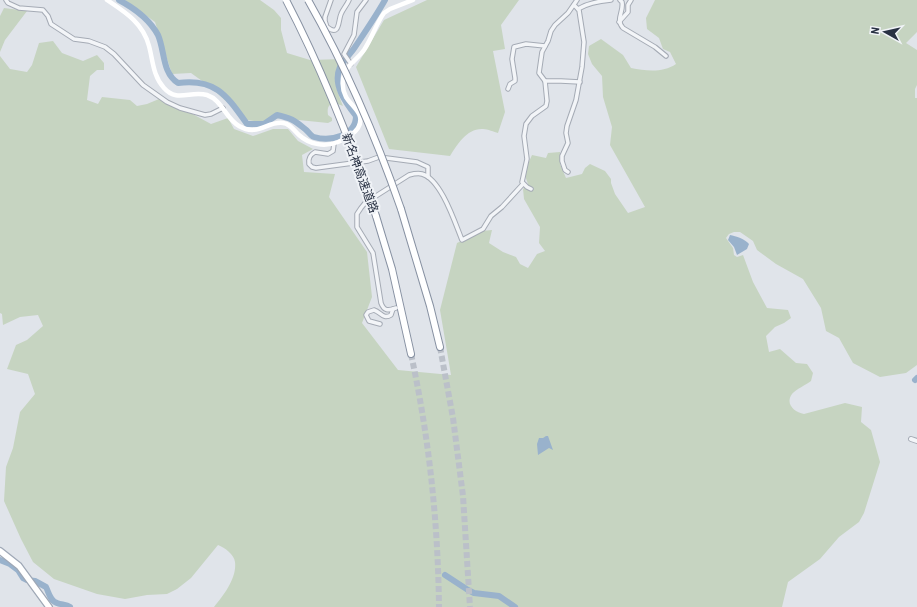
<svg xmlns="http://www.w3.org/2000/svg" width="917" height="607" viewBox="0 0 917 607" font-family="'Roboto Condensed','Noto Sans JP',sans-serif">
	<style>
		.green { fill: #c6d4c1 }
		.water { fill: #99b2cc }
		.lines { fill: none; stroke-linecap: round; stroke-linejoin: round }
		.river { stroke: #99b2cc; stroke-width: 6 }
		.motorway-tunnel { stroke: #bbc0c9; stroke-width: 6; stroke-dasharray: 6 3; stroke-linecap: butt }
		.minor-casing { stroke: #a5abb5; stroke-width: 5.5 }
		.tertiary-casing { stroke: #a5abb5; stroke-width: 6 }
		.primary-casing { stroke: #9fa8b6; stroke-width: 8 }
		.motorway-casing { stroke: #8791a2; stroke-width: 8 }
		.minor { stroke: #f3f5f8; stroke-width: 3.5 }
		.tertiary { stroke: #f3f5f8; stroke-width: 4 }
		.secondary { stroke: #fff; stroke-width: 4.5 }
		.primary { stroke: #fff; stroke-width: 5.5 }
		.motorway { stroke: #fff; stroke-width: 6 }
		.motorway-bridge-casing { stroke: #8791a2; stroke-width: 8; stroke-linecap: butt }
		.motorway-bridge { stroke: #fff; stroke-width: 6 }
		.labels { text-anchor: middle; stroke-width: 4; stroke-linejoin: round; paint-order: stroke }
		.street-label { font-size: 12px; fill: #283143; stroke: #f0f3f7 }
	</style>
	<rect width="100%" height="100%" fill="#e0e4ea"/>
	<!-- green -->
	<g class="green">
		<path d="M125,0h135l14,10 7,8v12l6,23 23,7 32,-1 2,2c-13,16 -8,27 -1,45 -10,-5 -17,-3 -15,9l4,3v3l-4,2 -49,-5 -16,4 -16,-2 -38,-34 -18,-13 -19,1 -17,-52z"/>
		<path d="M427,0h92l-18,25 4,24 -12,2 12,61 -7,21c-4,-1 -10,-4 -15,-4 -16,-1 -26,16 -33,27l-61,-7 -33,-82 28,-47z"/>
		<path d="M655,0h262v32l-11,11 11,7v35l-2,4v9h2v267l-11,8 -26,4 -27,-14 -14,-25 -13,-7 -5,-23 -18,-29 -27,-15 -19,-14 -4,-9 -13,-9h-6l-5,2 -3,4 7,10 1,7 3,2 6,-2 10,27 14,26 21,2 3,8 -7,5 -9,4 -9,9 3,16 11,-3 16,14 11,1 6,9 -2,8c-5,4 -15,8 -19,13 -7,10 2,18 12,20l41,-11 17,4 -1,15 10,8 9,32 -16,51 -5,9 -20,15 -19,22 -32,23 -6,25h-568c10,-12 23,-29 21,-45 -1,-8 -10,-14 -17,-17l-27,33 -14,11 -10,5 -20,1 -22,4 -28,-5 -43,-15 -21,-17 -12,-23 -17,-38 2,-34 7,-19 7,-36 15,-18 -7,-20 -21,-5 9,-24 11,-5 16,-14 -5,-11 -18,2 -17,8 -1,-11 -2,-1v-257l10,13 17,3 5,-7 7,-22 14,-2 9,12 21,8 14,-6 7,8v7h-7l-7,6 -3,24 11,4 4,-7 28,3 7,6 10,-2 12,-5 28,12 24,13 17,-6 6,11 19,7 20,-7h15l10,12 15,8 -11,6 2,17 31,2 -6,23 38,55 5,45 -10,26 36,47 53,5 -11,-65 17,-67 25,-12 10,-1 -3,13 14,9 13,5 4,7 8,4 9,-14 8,-3 -6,-8 1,-16 -16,-28 -1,-10 5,-5 -4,-11 8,-18 14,3 2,-5 12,-1v12l6,14 16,-4 3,-6 5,-4 15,7 6,8v4l4,11 13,19 17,-6 -35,-62 2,-18 -9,-30 -1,-21 -10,-12 -4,-10 1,-8 12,-7 22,16 8,13c15,3 32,5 45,-4l-6,-12 -7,-3 -4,-11 -12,-9 -1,-11z"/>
		<path d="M4,8l23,3 -22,29 -5,12v-36z"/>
	</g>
	<!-- water -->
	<g class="water">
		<path d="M730,235c6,1 15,4 19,9l-2,5 -10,6 -3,-8 -6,-7z"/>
		<path d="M546,436h2l5,14 -4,-2 -11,7 -1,-11 2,-6h4z"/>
	</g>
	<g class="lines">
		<!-- river -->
		<g class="river">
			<path d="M119,0c15,8 31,20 39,35 7,16 4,38 20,48 38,-5 49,13 69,41h17l13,-9c14,3 17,5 28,14 3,2 6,7 9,8 16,5 42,-1 42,-21 -10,-13 -24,-31 -16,-49 4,-7 11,-14 15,-20 10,-15 21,-31 30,-47"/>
			<path d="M915,380l2,-2"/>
			<path d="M0,560l10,4 8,6 5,8 4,2 8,1 11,6c3,6 4,14 11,16 5,2 9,1 13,4"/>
			<path d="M445,575l23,15 6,3 25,3 16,11"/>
		</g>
		<!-- motorway-tunnel -->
		<g class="motorway-tunnel">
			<path d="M440,347l13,71 10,78 7,111"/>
			<path d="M411,354c18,83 27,167 28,253"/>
		</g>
		<!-- minor casing -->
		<g class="minor-casing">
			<g id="minor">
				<path d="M6,0l2,3 11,5 24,2 5,6 3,8 23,15 15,2 16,6 9,7 29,31 24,17 13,6 25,7 6,-1 12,-6"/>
				<path d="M331,0l-6,17v4l2,6c13,10 11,-6 14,-13 2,-5 6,-9 8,-14"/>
				<path d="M620,0l2,2c2,10 -7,17 1,26l32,19 11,9"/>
				<path d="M578,9c10,-6 21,-8 33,-9"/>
				<path d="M619,22l9,-10v-7l3,-5"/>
				<path d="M351,64l-7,-10 10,-19 3,-23 9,-12"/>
				<path d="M545,81h16l19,1"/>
				<path d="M508,89l2,-5 5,-3v-3l-3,-19 2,-12 12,-3 19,2"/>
				<path d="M334,144l-1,7 -5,3 -13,-2c-5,3 -7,6 -6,12l3,3 4,1 52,-7 11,-4 38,5 11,5v10"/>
				<path d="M568,172l-3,-2 -3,-9v-5l6,-13 -2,-10 1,-7 9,-26 6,-33 2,-25 -5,-32 -5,-5"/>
				<path d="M531,189l-4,-2 -5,-5 5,-23 -3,-23 2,-12 6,-8 14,-10 1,-5 -2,-20 -6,-8 3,-21 6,-11 3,-10 4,-6 13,-12 9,-13"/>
				<path d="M396,308c-8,3 -12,3 -15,-5l-8,-50 -16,-26v-13l4,-6 4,-5 44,-28c4,-1 9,-2 13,-1 19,5 33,49 40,66l21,-11 8,-13 11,-9 21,-23"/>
				<path d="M380,324l-11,-3 -3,-6 2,-3 6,-2c7,2 9,10 17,5l2,-6"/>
			</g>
		</g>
		<!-- tertiary casing -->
		<g class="tertiary-casing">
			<path id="tertiary" d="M911,439l6,2"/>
		</g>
		<!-- primary casing -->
		<g class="primary-casing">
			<path id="primary" d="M0,551l19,15 30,41"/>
		</g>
		<!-- motorway casing -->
		<g class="motorway-casing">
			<g id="motorway">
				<path d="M401,209l29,97 10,41"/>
				<path d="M376,216l16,53 19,85"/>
			</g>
		</g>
		<!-- minor -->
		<use href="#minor" class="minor"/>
		<!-- tertiary -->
		<use href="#tertiary" class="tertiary"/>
		<!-- secondary -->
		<path class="secondary" d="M107,0c18,12 36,23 42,46 4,15 4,30 15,42 13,15 27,2 43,7 15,5 19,24 32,31 19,11 28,-5 44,-3 8,1 10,7 16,12 11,10 26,12 39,7 7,-3 16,-8 20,-14 8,-14 -6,-21 -12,-31 -3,-6 -4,-12 -3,-18 2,-13 14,-19 21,-29 8,-12 12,-26 20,-37l6,-4 23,-9"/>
		<!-- primary -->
		<use href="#primary" class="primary"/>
		<!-- motorway -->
		<use href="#motorway" class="motorway"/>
		<!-- motorway-bridge casing -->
		<g class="motorway-bridge-casing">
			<g id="motorway-bridge">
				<path d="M286,0c36,69 65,143 90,216"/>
				<path d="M308,0c38,67 68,137 93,209"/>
			</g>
		</g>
		<!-- motorway-bridge -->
		<use href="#motorway-bridge" class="motorway-bridge"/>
	</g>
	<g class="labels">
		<!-- street labels -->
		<g class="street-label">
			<text transform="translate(360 173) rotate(70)" y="4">新名神高速道路</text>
		</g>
	</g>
	<!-- north arrow -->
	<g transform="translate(885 32) rotate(278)" stroke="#f0f3f7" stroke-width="3" paint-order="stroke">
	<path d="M0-3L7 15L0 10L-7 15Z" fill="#283143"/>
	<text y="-6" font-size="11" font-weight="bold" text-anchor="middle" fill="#283143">N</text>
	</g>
</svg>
